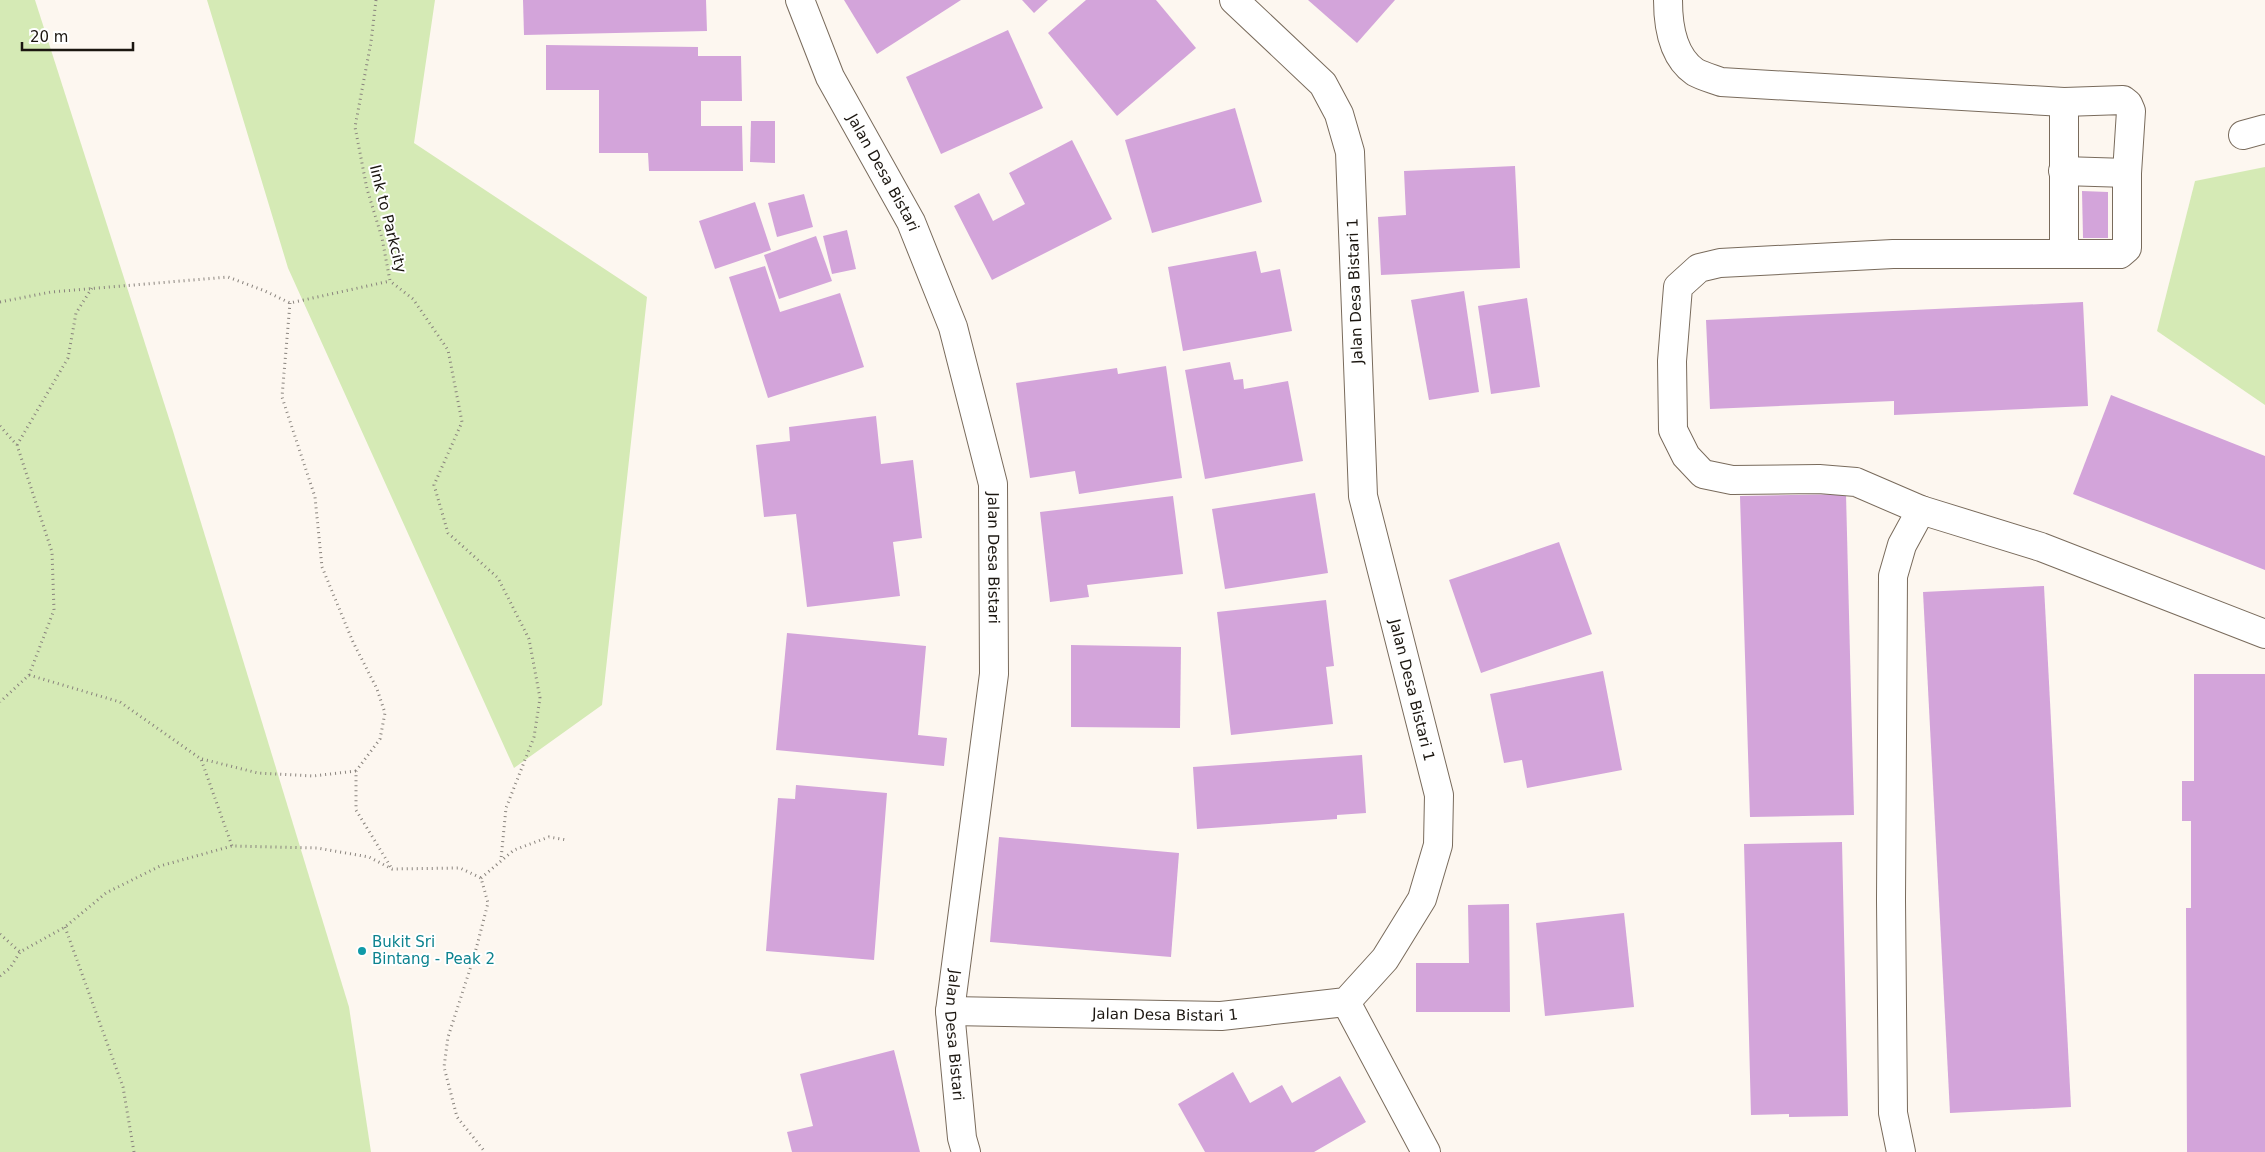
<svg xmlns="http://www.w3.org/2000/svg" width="2265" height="1152" viewBox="0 0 2265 1152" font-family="'DejaVu Sans',sans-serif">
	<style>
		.green { fill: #d5eab5 }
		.building { fill: #d3a4da }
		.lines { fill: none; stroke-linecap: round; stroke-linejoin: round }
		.minor-casing { stroke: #796b5c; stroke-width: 30 }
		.path { stroke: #89837d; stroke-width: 3; stroke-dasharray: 1 4; stroke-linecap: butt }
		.minor { stroke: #fff; stroke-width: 28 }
		.culture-dot { fill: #0f9aa8; stroke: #fff; stroke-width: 2 }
		.labels { text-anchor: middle; stroke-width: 4; stroke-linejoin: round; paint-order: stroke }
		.street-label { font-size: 15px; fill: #1b1610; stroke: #fff }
		.culture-label { font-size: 15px; fill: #0d838f; stroke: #fff; text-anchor: start }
	</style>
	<rect width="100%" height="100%" fill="#fdf7f0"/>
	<!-- green -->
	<g class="green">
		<path d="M0,0h35l138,431 176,576 22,145h-371z"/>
		<path d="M207,0h228l-21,143 233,154 -45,408 -88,63 -226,-500z"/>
		<path d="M2265,167v238l-108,-74 38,-150z"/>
	</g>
	<!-- building -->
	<g class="building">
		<path d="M523,0h183l1,31 -183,4z"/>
		<path d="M844,0h117l-84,54z"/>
		<path d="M1022,0h26l-14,13z"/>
		<path d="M1086,0h70l40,48 -79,68 -69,-83z"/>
		<path d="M1308,0h87l-38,43z"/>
		<path d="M1008,30l35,78 -102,46 -35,-77z"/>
		<path d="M546,45l152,2v9h43l1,45h-41v25h41l1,45h-94l-1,-18h-49v-63h-53z"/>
		<path d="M1235,108l27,94 -110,31 -27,-93z"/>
		<path d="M751,121h24v42l-25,-1z"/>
		<path d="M1072,140l40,79 -120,61 -38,-74 25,-13 14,28 32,-17 -16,-31z"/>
		<path d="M1515,166l5,102 -139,7 -3,-58 28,-2 -2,-44z"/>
		<path d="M2082,191l26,1v46h-25z"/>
		<path d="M804,194l9,33 -36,10 -9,-34z"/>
		<path d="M755,202l16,48 -56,19 -16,-48z"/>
		<path d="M847,230l9,39 -24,5 -9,-38z"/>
		<path d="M816,236l16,45 -53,18 -15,-44z"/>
		<path d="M1256,251l5,22 19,-4 12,62 -109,20 -15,-84z"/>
		<path d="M765,266l15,46 60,-19 24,74 -96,31 -39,-121z"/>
		<path d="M1464,291l15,101 -50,8 -18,-100z"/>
		<path d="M1527,298l13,89 -49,7 -13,-88z"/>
		<path d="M2083,302l5,104 -194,9v-14l-184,8 -4,-89z"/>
		<path d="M1230,362l4,18 9,-1 1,10 44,-8 15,80 -98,18 -20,-109z"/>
		<path d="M1166,366l16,112 -103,16 -4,-23 -45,7 -14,-95 101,-15 1,6z"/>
		<path d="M2111,395l154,61v114l-192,-76z"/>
		<path d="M876,416l5,48 32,-4 9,78 -29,4 7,54 -93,11 -11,-93 -32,3 -8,-72 34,-4 -1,-14z"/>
		<path d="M1315,493l13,80 -103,16 -13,-80z"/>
		<path d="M1846,494l8,321 -104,2 -10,-321z"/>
		<path d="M1173,496l10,78 -96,11 2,12 -39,5 -10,-90z"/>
		<path d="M1559,542l33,92 -111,39 -32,-93z"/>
		<path d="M2044,586l27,521 -121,6 -27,-521z"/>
		<path d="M1326,600l8,66 -8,1 7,57 -102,11 -14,-123z"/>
		<path d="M787,633l139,13 -8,89 29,3 -3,28 -168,-16z"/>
		<path d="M1071,645l110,2 -1,81 -109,-1z"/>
		<path d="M1603,671l19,99 -95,18 -5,-28 -18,3 -14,-69z"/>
		<path d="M2194,674h71v478h-78l-1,-244h5v-87h-9v-40h12z"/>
		<path d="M1362,755l4,58 -29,2v4l-140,10 -4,-62z"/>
		<path d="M796,785l91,8 -13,167 -108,-9 12,-153 17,1z"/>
		<path d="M999,837l180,16 -8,104 -181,-15z"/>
		<path d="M1842,842l6,274 -59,1v-3l-38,1 -7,-271z"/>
		<path d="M1509,904l1,108h-94v-49h53l-1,-58z"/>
		<path d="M1624,913l10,94 -89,9 -9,-93z"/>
		<path d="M894,1050l26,102h-128l-5,-20 26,-6 -13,-52z"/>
		<path d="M1233,1072l17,31 32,-18 10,18 48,-27 26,46 -52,30h-109l-27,-48z"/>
	</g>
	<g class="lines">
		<!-- minor casing -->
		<g class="minor-casing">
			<g id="minor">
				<path id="s1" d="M800,0l30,77 81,145 42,105 40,157 1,190 -44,337 12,127 4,14"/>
				<path d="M1668,0c0,25 4,56 27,72 7,4 18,7 26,10l343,20 59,-2 5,4 3,7 -4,62v75l-7,6h-227l-173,9 -21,5 -21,19 -6,74 1,69 13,26 17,18 29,6 87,-1 37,3 65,28 120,37 224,87"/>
				<path d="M2243,135l22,-6"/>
				<path d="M2063,171l64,2"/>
				<path d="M2064,252v-150"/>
				<path d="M1346,1002l80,150"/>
				<path id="s2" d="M950,1011l271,5 125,-14 39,-43 37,-60 16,-54 1,-50 -76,-299 -13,-344 -11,-38 -16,-30 -89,-84"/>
				<path d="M1901,1152l-8,-39 -2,-213 2,-324 9,-31 19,-35"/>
			</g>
		</g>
		<!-- path -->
		<g class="path">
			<path d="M376,0l-5,42 -16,85 12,62 15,49 8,43 23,18 35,51 14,72 -28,63 14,48 50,45 31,61 11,59 -6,39 -28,71 -5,51"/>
			<path d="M0,302l51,-10 177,-15 37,14 25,12 100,-22"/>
			<path d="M290,303l-8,94 33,100 7,70 31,75 24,47 8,24 -5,26 -24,32v39l36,59"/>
			<path d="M0,426l17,19 35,107 2,58 -25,65 -29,27"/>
			<path d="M17,445l51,-87 8,-45 16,-25"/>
			<path d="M29,675l91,27 81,57 31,87"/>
			<path d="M202,759l56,14 55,3 43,-5"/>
			<path d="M481,878l33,-28 35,-13 18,3"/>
			<path d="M65,927l58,160 11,65"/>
			<path d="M0,934l20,18"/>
			<path d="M0,976l10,-8 10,-16 45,-25 41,-34 54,-27 72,-20 85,2 52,9 23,12 68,-1 21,10 7,25 -14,54 -26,80 -4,30 13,50 28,35"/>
		</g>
		<!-- minor -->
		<use href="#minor" class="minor"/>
	</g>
	<!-- markers -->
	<circle class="culture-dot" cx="362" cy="951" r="5"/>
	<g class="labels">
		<!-- street labels -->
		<g class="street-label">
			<text dy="5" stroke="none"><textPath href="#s1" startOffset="192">Jalan Desa Bistari</textPath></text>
			<text transform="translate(388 219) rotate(76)" y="5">link to Parkcity</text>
			<text transform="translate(1355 291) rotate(-92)" y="5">Jalan Desa Bistari 1</text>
			<text dy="5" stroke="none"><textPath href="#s1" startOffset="598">Jalan Desa Bistari</textPath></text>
			<text transform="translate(1412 690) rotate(76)" y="5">Jalan Desa Bistari 1</text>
			<text dy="5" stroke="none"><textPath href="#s2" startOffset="215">Jalan Desa Bistari 1</textPath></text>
			<text dy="5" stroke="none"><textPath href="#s1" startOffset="1078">Jalan Desa Bistari</textPath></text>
		</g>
		<!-- culture labels -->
		<g class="culture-label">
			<text x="372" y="947">Bukit Sri<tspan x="372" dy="17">Bintang - Peak 2</tspan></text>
		</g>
	</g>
	<!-- scale -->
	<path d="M22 42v8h111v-8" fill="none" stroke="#1b1610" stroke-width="2.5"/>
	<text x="30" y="42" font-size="15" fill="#1b1610" stroke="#ffffff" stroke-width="4" paint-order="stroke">20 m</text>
</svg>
